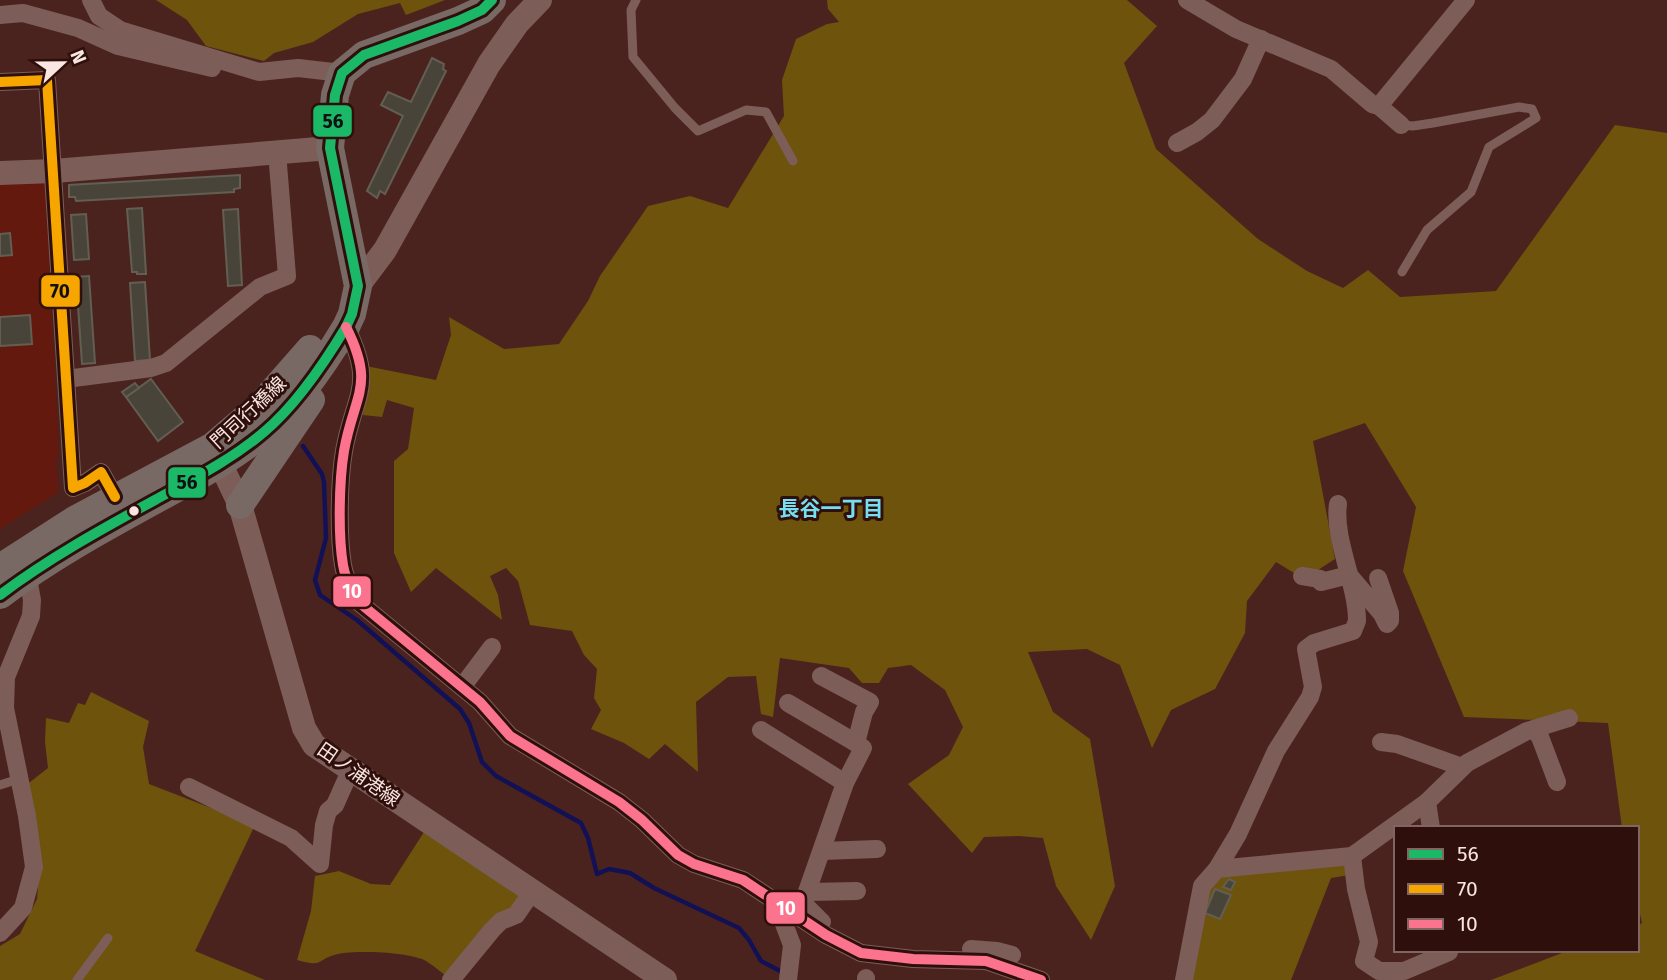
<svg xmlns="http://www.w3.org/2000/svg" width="1667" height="980" viewBox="0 0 1667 980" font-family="'Fira Sans','Noto Sans JP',sans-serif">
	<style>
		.built { fill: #64190f }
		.green { fill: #6d530c }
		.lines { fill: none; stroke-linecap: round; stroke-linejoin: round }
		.stream { stroke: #131155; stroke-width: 4.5 }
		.building { fill: #494439; stroke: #635e52; stroke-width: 2 }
		.lane { stroke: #7d5d58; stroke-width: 9 }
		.street { stroke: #7d5d58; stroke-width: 18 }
		.secondary { stroke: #7d5d58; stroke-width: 24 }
		.primary { stroke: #796965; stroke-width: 28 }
		.bus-1-casing { stroke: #2f0f0b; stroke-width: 16 }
		.bus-2-casing { stroke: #2f0f0b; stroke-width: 16 }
		.bus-3-casing { stroke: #2f0f0b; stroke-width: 16 }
		.bus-1 { stroke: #1ab867; stroke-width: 10 }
		.bus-2 { stroke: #f7a600; stroke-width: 10 }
		.bus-3 { stroke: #fc738d; stroke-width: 10 }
		.bus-dot { fill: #f9e6e2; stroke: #2f0f0b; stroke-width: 2.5 }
		.labels { text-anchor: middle; stroke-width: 6; stroke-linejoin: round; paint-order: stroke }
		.street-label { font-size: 19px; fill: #f9e6e2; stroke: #2f0f0b }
		.neighbourhood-label { font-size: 21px; font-weight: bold; fill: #75def0; stroke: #2f0f0b }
		.line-badge { stroke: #2f0f0b; stroke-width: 2.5 }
		.badge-label { font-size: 19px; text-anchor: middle; font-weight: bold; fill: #fff }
		.pale-badge-label { font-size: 19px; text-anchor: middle; font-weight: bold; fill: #111 }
	</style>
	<rect width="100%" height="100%" fill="#4b231e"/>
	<!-- built -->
	<path class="built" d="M45,181l14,271 -3,12 3,28 -59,37v-346z"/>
	<!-- green -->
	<g class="green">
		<path d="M156,0h289l-39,15 -6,-12 -42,11 -45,28 -39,11 -10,8 -58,-15 -19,-26z"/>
		<path d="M827,0h300l30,26 -33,37 32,86 102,90 49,32 36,17 25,-18 32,27 96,-6 119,-166 52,8v847h-176l79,-30h67v-24l5,-3 -5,-22v-73h-15l-14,-105 -144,-6 -61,-146 13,-64 -51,-84 -52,18 22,118 -31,20 -28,-17 -29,39 -2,32 -30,56 -44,21 -19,38 -32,-83 -33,-16 -59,3 25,60 37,27 25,147 -24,54 -35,-54 -13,-48 -24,-2 -35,1 -12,16 -64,-69 41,-29 14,-28 -18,-37 -34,-25 -23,3 -9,15h-17l-13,-15 -69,-10 -7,59 -12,-3 -5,-38 -28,1 -32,25 2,70 -33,-28 -16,15 -25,-16 -33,-14 10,-19 -7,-12 3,-29 -13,-14 -12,-24 -42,-6 -12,-44 -12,-13 -16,8 8,19 4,25 -66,-52 -25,24 -17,-39v-92l14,-12 6,-41 -27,-8 -5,17 -19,-2 5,-35 -2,-14 70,14 15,-45 -2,-18 55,32 55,-5 29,-43 12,-25 48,-70 42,-10 38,12 56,-92 -2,-36 14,-41 31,-15 12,-2 -11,-13z"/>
		<path d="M91,692l58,29 -6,26 6,37 106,41 -60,126 70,29h-265v-34l20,-12 17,-35 3,-38 -15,-75 23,-18 -3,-26 1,-24 23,5 9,-20 7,2z"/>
		<path d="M424,832l99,67 -74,79c-7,-5 -15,-12 -23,-17 -16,-9 -69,-11 -88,-7 -23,5 -12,14 -41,6l14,-49 4,-35 24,-5 32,13 19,1z"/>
		<path d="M1339,860l9,8 1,7 -18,3 -40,102h-101l19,-95 10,-12z"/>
	</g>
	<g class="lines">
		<!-- stream -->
		<path class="stream" d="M303,446l19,28 2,8 2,56 -11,42 5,15 37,25 103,89 9,14 13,39 14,14 85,47 7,15 9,36 12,-5 21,4 24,15 85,40 10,12 12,21 23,12"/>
	</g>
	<!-- building -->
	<g class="building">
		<path d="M432,58l12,6 -1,5 3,2 -61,123 -5,-3 -3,7 -10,-7 36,-75 -22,-11 7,-13 23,10z"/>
		<path d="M240,175v13l-6,1v3l-158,9 -1,-4h-6v-12z"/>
		<path d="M142,208l4,66h-9v-2h-5l-5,-63z"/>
		<path d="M238,209l4,76 -14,1 -5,-76z"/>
		<path d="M86,214l3,45 -15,1 -3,-45z"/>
		<path d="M10,233l2,22 -12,1v-22z"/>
		<path d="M89,276l6,87 -13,1 -6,-87z"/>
		<path d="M145,282l5,78 -15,1 -5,-78z"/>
		<path d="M30,315l2,29 -32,2v-29z"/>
		<path d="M151,379l32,43 -25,19 -32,-44z"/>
		<path d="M135,383l4,5 -13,9 -4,-5z"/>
		<path d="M1229,879l6,3 -4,8 -8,-3z"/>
		<path d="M1215,889l16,6 -11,24 -15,-6z"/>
	</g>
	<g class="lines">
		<!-- lane -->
		<g class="lane">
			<path d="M636,0l-5,10 2,47 42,51 23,23 48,-21 20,2 27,49"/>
			<path d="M1401,125l12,1 20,-3 86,-16 13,2 4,9 -47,29 -18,45 -44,38 -25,42"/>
			<path d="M0,785l19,-6"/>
			<path d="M77,980l31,-42"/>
		</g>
		<!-- street -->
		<g class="street">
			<path d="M91,0l8,16 21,14 139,42 39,-4 44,5"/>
			<path d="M1187,0l49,29 95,40 41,35 7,2"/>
			<path d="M0,15l23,-2 55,15 40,18 94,22"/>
			<path d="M0,82l47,-2 26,408 12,-5 16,-11 14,25"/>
			<path d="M1401,125l-22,-19 87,-106"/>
			<path d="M1177,143l20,-11 15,-12 31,-41 18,-40"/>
			<path d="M346,327c30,59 8,67 -2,124 -5,30 -6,84 -1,114 2,13 8,24 13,35l124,102 30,34 109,66 23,18 36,35 16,9 49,16 83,55 35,18 52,6 73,2 55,19"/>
			<path d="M66,379l85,-11 15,-5 94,-76 27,-11 -10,-124"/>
			<path d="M1302,576l18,3 1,3 28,-7 33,39 5,10 3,-3v-8l-12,-35"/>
			<path d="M821,676l49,26 -6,10 -8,31 7,5 -18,35 -42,120 19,19"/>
			<path d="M462,687l30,-40"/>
			<path d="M788,703l68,40"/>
			<path d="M1534,729l6,8 17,45"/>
			<path d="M761,730l84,53"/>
			<path d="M1381,742l16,2 65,23"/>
			<path d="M189,787l102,51 29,26 4,-39 4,-14 7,-6 16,-36"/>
			<path d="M1427,802l4,26"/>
			<path d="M822,851l55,-2"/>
			<path d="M1352,856l4,33 13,53 -5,19 15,10h25l45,-19 -1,-2"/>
			<path d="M1217,869l135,-13 75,-54 40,-39 60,-32 42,-13"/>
			<path d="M808,892l49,-1"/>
			<path d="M775,900l17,45 -4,35"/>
			<path d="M0,933l23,-25 11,-41 -7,-51 -22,-108 1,-31 25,-61 1,-16 -6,-33"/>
			<path d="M971,949l26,2 15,4"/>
			<path d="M451,980l41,-50 9,-9 15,-6 16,-23"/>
			<path d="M866,980v-2"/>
			<path d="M1184,980l18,-94 15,-17 21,-35 38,-83 34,-54 3,-10 -7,-38 8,-6 39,-12 4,-10c0,-37 -24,-82 -19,-117"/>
		</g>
		<!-- secondary -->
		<g class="secondary">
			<path d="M0,173l54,-2 276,-23"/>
			<path d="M358,286l27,-36 104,-186 28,-40 23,-24"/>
			<path d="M213,448l27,57 64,223 10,17 351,235"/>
		</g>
		<!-- primary -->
		<g class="primary">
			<path d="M240,505l71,-105"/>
			<path d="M0,568l76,-49 137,-73 47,-40 50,-57"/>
			<path d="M0,595c49,-37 102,-66 155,-95 38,-21 76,-40 109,-68 31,-26 61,-70 82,-105l6,-13 6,-28 -28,-138 5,-53 7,-22 22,-18 94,-34 24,-11 10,-10"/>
		</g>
		<!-- bus-1 casing -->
		<g class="bus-1-casing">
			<path id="bus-1" d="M0,595c49,-37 102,-66 155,-95 38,-21 76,-40 109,-68 31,-26 61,-70 82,-105l6,-13 6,-28 -28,-138 5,-53 7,-22 22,-18 94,-34 24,-11 10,-10"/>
		</g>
		<!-- bus-2 casing -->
		<g class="bus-2-casing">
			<path id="bus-2" d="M0,82l47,-2 26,408 12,-5 16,-11 14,25"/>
		</g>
		<!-- bus-3 casing -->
		<g class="bus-3-casing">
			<path id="bus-3" d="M346,327c30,59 8,67 -2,124 -5,30 -6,84 -1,114 2,13 8,24 13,35l124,102 30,34 109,66 23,18 36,35 16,9 49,16 83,55 35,18 52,6 73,2 55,19"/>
		</g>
		<!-- bus-1 -->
		<use href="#bus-1" class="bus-1"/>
		<!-- bus-2 -->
		<use href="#bus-2" class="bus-2"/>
		<!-- bus-3 -->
		<use href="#bus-3" class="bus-3"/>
	</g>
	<!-- markers -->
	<circle class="bus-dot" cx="134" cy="511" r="6"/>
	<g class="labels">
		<!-- street labels -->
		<g class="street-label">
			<text transform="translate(248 412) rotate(-43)" y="7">門司行橋線</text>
			<text transform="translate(359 774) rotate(35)" y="7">田ノ浦港線</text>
		</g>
		<!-- neighbourhood labels -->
		<g class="neighbourhood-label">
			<text x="831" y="516">長谷一丁目</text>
		</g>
	</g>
	<g class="line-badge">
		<rect x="312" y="104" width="41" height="34" rx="7" fill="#1ab867"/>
		<rect x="40" y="274" width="41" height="34" rx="7" fill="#f7a600"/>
		<rect x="167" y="466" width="40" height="33" rx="7" fill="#1ab867"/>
		<rect x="332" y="575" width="40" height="33" rx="7" fill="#fc738d"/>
		<rect x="765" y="891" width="41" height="34" rx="7" fill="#fc738d"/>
	</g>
	<g class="badge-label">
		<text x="352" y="598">10</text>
		<text x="786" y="915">10</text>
	</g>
	<g class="pale-badge-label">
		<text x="333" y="128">56</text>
		<text x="60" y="298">70</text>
		<text x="187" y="489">56</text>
	</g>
	<!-- legend -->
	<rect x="1394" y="826" width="245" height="126" fill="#2f0f0b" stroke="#806561" stroke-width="2"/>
	<rect x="1408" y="849" width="35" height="10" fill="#1ab867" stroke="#806561" stroke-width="2"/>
	<text x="1457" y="861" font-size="21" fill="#f9e6e2">56</text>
	<rect x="1408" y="884" width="35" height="10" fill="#f7a600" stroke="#806561" stroke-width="2"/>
	<text x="1457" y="896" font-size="21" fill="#f9e6e2">70</text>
	<rect x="1408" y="919" width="35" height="10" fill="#fc738d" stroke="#806561" stroke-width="2"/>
	<text x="1457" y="931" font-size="21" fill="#f9e6e2">10</text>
	<!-- north arrow -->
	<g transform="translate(63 63) rotate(68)" stroke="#2f0f0b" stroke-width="5" paint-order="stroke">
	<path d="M0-5L12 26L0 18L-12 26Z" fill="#f9e6e2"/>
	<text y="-10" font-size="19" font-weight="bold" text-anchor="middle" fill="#f9e6e2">N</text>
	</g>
</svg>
